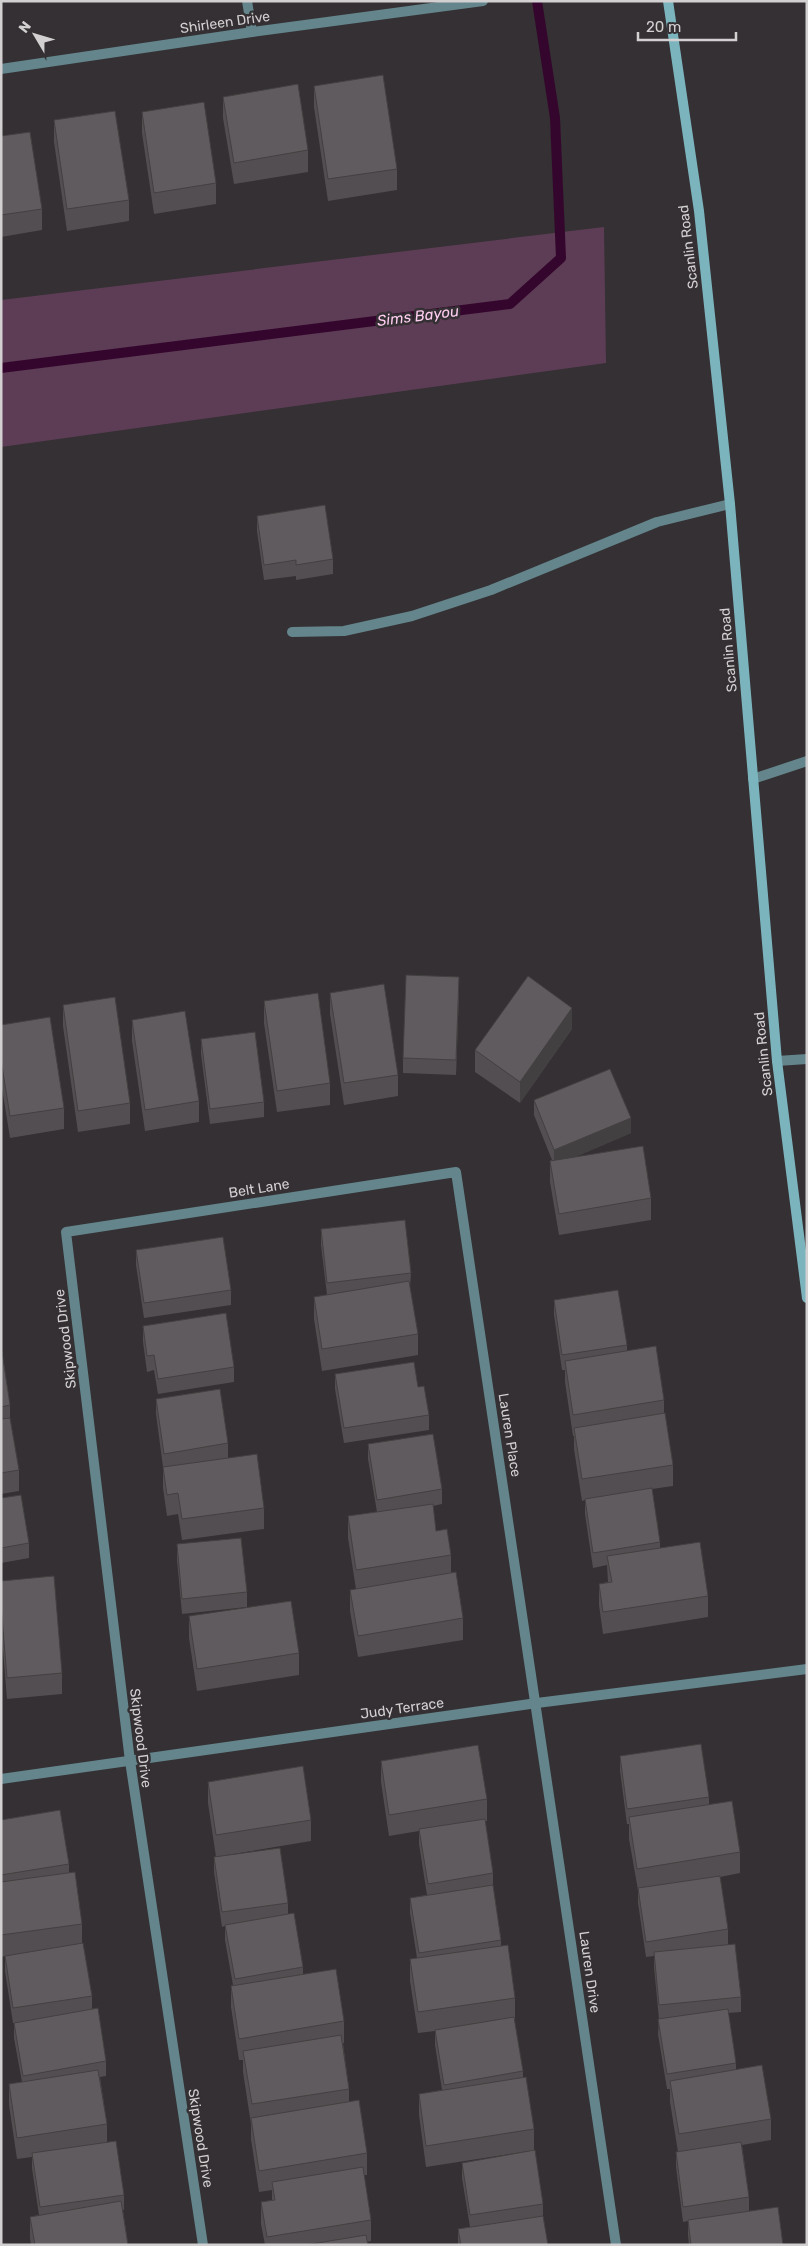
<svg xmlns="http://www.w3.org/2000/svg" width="808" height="2246" viewBox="0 0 808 2246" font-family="Rubik,sans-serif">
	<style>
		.green { fill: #5d3d55 }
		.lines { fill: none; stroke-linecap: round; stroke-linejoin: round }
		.stream { stroke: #35062d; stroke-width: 10 }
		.lane { stroke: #63858b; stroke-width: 10 }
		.street { stroke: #63858b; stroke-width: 10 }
		.secondary { stroke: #7cb4be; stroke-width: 10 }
		.wall { fill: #534e51 }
		.shaded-wall { fill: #434042 }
		.building { fill: #605b5e; stroke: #434042 }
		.labels { text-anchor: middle; stroke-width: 5; stroke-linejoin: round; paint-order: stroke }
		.street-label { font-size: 14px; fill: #d3d0d2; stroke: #343033 }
		.water-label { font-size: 15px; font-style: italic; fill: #ffcef1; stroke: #343033 }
	</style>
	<rect width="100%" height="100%" fill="#343033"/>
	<!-- green -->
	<path class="green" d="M604,227l2,136 -605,84v-147z"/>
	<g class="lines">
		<!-- stream -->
		<path class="stream" d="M1,368l509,-64 51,-46 -6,-140 -18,-117"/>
		<!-- lane -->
		<g class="lane">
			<path d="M292,632l52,-1 68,-15 79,-26 166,-68 73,-18"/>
			<path d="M753,779l54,-18"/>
			<path d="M777,1061l30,-2"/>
		</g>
		<!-- street -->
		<g class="street">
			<path d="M247,1l5,31"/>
			<path d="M1,69l251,-37 231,-31"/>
			<path d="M1,1779l536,-76 270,-34"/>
			<path d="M203,2245l-73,-484 -64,-529 390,-60 160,1073"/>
		</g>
		<!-- secondary -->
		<path class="secondary" d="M668,1l31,210 31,293 47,557 30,237"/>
	</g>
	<!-- wall -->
	<g class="wall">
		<path d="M314,86l83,83v21l-69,11 -14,-94z"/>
		<path d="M223,97l85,53v22l-74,12 -11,-66z"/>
		<path d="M142,112l74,71v21l-62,10 -12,-81z"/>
		<path d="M54,120l75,80v21l-62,10 -13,-89z"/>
		<path d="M1,136l41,73v21l-41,7z"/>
		<path d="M257,516l76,43v15l-37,6v-4l-32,4 -7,-49z"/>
		<path d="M459,992l-3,83 -53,-2v-15z"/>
		<path d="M330,993l68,82v21l-54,9 -14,-91z"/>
		<path d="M264,1001l66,82v22l-53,7 -13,-89z"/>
		<path d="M63,1005l67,98v21l-52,8 -15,-106z"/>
		<path d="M132,1020l67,81v21l-54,9 -13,-90z"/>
		<path d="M1,1025l63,83v21l-54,9 -9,-56z"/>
		<path d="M572,1029l-52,74 -45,-31v-22z"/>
		<path d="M201,1039l63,63v15l-54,7 -9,-70z"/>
		<path d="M534,1100l97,33 -56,24 76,41v22l-92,15 -9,-53v-21l2,-1 -18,-45z"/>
		<path d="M321,1229l90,44 -1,15 8,46v21l-96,16 -8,-52v-22l13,-2 -6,-50z"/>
		<path d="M136,1250l95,40v15l-87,13 -8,-53z"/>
		<path d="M554,1300l73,45v6l37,49v13l9,52v21l-21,3 8,53v6l48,48v21l-105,17 -4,-29v-21l9,-2 -1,-17 -14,3 -8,-54v-14l-3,1 -8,-52v-13h-1l-8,-54v-12h-3l-8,-55z"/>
		<path d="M143,1326l91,41v15l-76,12 -4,-24 -7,2 -4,-30z"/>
		<path d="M1,1352l9,53v14l9,51v21l-18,3z"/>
		<path d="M335,1374l83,13 11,28v15l-85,13 -9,-54z"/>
		<path d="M156,1399l72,44v15l36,50v21l-82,11 -4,-26 -11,2 -4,-28v-21l-7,-53z"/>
		<path d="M368,1444l74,45v15l-9,2 3,25 15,24v18l12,45v22l-105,17 -8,-46v-21l6,-1 -8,-51v-22l29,-4 -9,-53z"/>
		<path d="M1,1498l28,45v15l-28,5z"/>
		<path d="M177,1544l70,48v15l-65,7 -5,-54z"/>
		<path d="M1,1581l61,92v21l-55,5 -6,-73z"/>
		<path d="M189,1616l110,37v22l-102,16 -8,-53z"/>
		<path d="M620,1756l89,41v8l31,47v21l-20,4 8,52v15l13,53v15l-13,1 8,50v7l35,49v21l-29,5 7,52v15l34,33h-94l-1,-10v-14l-5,1 -7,-55v-15h2l-8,-50v-13h-3l-9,-55 1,-15 -5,-52v-11l-8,1 -8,-54v-13l-9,-51v-15h-2l-7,-53z"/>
		<path d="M381,1761l106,38v22h-2l8,52v14l8,53v6l14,52v22h-1l9,51v7l11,51v21l9,54v12l5,29h-90v-16l12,-2 -8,-49v-15l67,-12 -103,16 -7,-52v-21l23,-4 -7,-45v-14l-17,2 -8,-52v-22l7,-1 -7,-45v-15l17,-3 -8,-51v-13l-30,5 -8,-54z"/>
		<path d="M208,1782l103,38v21l-95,16 -8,-54z"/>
		<path d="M1,1820l68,44v8l13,52v19l10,53v13l14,52v15l-6,1 7,47v18l17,53v15h-1l5,35h-97l-1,-7v-21l9,-2 -7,-47v-11l-15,2 -8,-54v-21l13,-2 -8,-44v-15h-1l-8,-52v-15l-4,1z"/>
		<path d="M214,1857l74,46v11l15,53v7l41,47v22h-1l6,46v13l18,51v22h-3l7,45v21l-4,1 1,3h-103l-4,-21v-22l11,-2v-10l-13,2 -8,-53v-15l-8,-52v-12h-4l-8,-53v-21l2,-1 -8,-45v-14l-3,1 -8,-55z"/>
	</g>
	<!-- shaded-wall -->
	<g class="shaded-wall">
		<path d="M459,977v15l-3,83v-15z"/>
		<path d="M572,1008v21l-52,74v-21z"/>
		<path d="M631,1118v15l-77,33v-16z"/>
	</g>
	<!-- building -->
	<g class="building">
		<path d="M383,75l14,94 -69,10 -14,-93z"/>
		<path d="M298,84l10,66 -74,13 -11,-66z"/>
		<path d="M204,102l12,81 -62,10 -12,-81z"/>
		<path d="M115,111l14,89 -62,9 -13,-89z"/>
		<path d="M30,132l12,77 -41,6v-79z"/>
		<path d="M325,505l8,54 -37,6v-5l-32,5 -7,-49z"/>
		<path d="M406,975l53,2 -3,83 -53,-2z"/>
		<path d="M528,976l44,32 -52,74 -45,-32z"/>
		<path d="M384,984l14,91 -54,8 -14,-90z"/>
		<path d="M318,993l12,90 -53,8 -13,-90z"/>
		<path d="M115,997l15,106 -52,8 -15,-106z"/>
		<path d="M185,1011l14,90 -54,9 -13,-90z"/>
		<path d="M50,1017l14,91 -54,8 -9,-56v-35z"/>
		<path d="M255,1032l9,70 -54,7 -9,-70z"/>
		<path d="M610,1069l21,49 -77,32 -20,-50z"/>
		<path d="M643,1146l8,52 -92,16 -9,-53z"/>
		<path d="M405,1220l6,53 -84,10 -6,-54z"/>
		<path d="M223,1237l8,53 -87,13 -8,-53z"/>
		<path d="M409,1281l9,53 -96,15 -8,-52z"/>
		<path d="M618,1290l9,55 -65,10 -8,-55z"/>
		<path d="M226,1313l8,54 -76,12 -4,-24 -7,1 -4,-30z"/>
		<path d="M656,1346l8,54 -91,15 -8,-54z"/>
		<path d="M1,1352h1l8,53 -9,2z"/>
		<path d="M414,1362l4,25 6,-1 5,29 -85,13 -9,-54z"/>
		<path d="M220,1389l8,54 -64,11 -8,-55z"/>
		<path d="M665,1413l8,52 -91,14 -8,-51z"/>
		<path d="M10,1418l9,52 -18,3v-54z"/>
		<path d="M433,1434l9,55 -65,11 -9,-56z"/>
		<path d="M257,1454l7,54 -82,11 -4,-26 -11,2 -4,-28z"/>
		<path d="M652,1488l8,54 -67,11 -8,-54z"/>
		<path d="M21,1495l8,48 -28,5v-50z"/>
		<path d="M433,1504l3,27 11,-2 4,26 -95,15 -8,-54z"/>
		<path d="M241,1538l6,54 -65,7 -5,-55z"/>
		<path d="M700,1542l8,54 -105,16 -4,-28 13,-2 -5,-26z"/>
		<path d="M456,1572l7,46 -105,18 -8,-46z"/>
		<path d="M54,1576l8,97 -55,5 -6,-73v-24z"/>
		<path d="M291,1601l8,52 -102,16 -8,-53z"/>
		<path d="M701,1744l8,53 -82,12 -7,-53z"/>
		<path d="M478,1745l9,54 -98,16 -8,-54z"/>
		<path d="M303,1766l8,54 -95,15 -8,-53z"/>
		<path d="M732,1801l8,51 -103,17 -8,-52z"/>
		<path d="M60,1810l9,54 -68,11v-55z"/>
		<path d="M485,1819l8,54 -65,11 -9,-55z"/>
		<path d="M280,1848l8,55 -66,9 -8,-55z"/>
		<path d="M75,1872l7,52 -81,11v-53z"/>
		<path d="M720,1876l8,53 -82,13 -8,-54z"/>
		<path d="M493,1885l8,55 -82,13 -9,-55z"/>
		<path d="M294,1913l9,54 -68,12 -10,-54z"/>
		<path d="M83,1943l9,53 -79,12 -8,-52z"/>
		<path d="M735,1944l6,53 -82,8 -5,-53z"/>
		<path d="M508,1945l7,53 -97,14 -8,-53z"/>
		<path d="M336,1969l8,52 -105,18 -8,-53z"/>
		<path d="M98,2008l8,53 -83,15 -9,-53z"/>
		<path d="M728,2009l8,54 -69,11 -9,-55z"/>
		<path d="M514,2017l9,54 -79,14 -9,-55z"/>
		<path d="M341,2035l8,54 -97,15 -9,-53z"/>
		<path d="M762,2065l9,54 -92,15 -9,-53z"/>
		<path d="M98,2070l9,54 -90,14 -8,-54z"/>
		<path d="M526,2077l8,52 -108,17 -7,-52z"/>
		<path d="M359,2100l8,53 -108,18 -8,-53z"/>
		<path d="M116,2141l8,54 -84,12 -8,-54z"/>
		<path d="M741,2142l8,55 -66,10 -7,-55z"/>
		<path d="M535,2150l8,54 -73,11 -8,-52z"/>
		<path d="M363,2167l8,53 -104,17 -6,-35 14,-2 -3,-18z"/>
		<path d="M121,2201l7,44h-93l-5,-28z"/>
		<path d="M778,2207l5,38h-92l-3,-25z"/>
		<path d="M543,2216l5,29h-87l-3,-16z"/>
		<path d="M366,2235l2,10h-63z"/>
	</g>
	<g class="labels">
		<!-- street labels -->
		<g class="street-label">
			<text transform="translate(225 22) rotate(-8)" y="5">Shirleen Drive</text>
			<text transform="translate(688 247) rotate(-97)" y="5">Scanlin Road</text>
			<text transform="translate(728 650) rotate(-95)" y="5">Scanlin Road</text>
			<text transform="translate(763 1054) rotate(-96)" y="5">Scanlin Road</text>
			<text transform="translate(259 1188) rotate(-9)" y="5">Belt Lane</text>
			<text transform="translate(65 1339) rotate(-97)" y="5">Skipwood Drive</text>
			<text transform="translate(510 1435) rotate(81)" y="5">Lauren Place</text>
			<text transform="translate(402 1708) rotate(-8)" y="5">Judy Terrace</text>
			<text transform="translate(141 1738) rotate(83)" y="5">Skipwood Drive</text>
			<text transform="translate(590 1972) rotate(82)" y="5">Lauren Drive</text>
			<text transform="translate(201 2138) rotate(81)" y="5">Skipwood Drive</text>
		</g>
		<!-- water labels -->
		<g class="water-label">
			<text transform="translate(418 316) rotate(-7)" y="5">Sims Bayou</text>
		</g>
	</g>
	<!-- border -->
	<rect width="808" height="2246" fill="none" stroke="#d3d0d2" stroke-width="5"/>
	<!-- north arrow -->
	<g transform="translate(35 35) rotate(308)" stroke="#343033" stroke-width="4" paint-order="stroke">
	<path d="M0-4L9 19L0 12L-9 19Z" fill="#d3d0d2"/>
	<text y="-8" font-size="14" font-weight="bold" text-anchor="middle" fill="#d3d0d2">N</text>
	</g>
	<!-- scale -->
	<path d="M638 32v8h98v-8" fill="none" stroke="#d3d0d2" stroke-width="2.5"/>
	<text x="646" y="32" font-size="15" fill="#d3d0d2" stroke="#343033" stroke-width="4" paint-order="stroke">20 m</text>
</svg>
